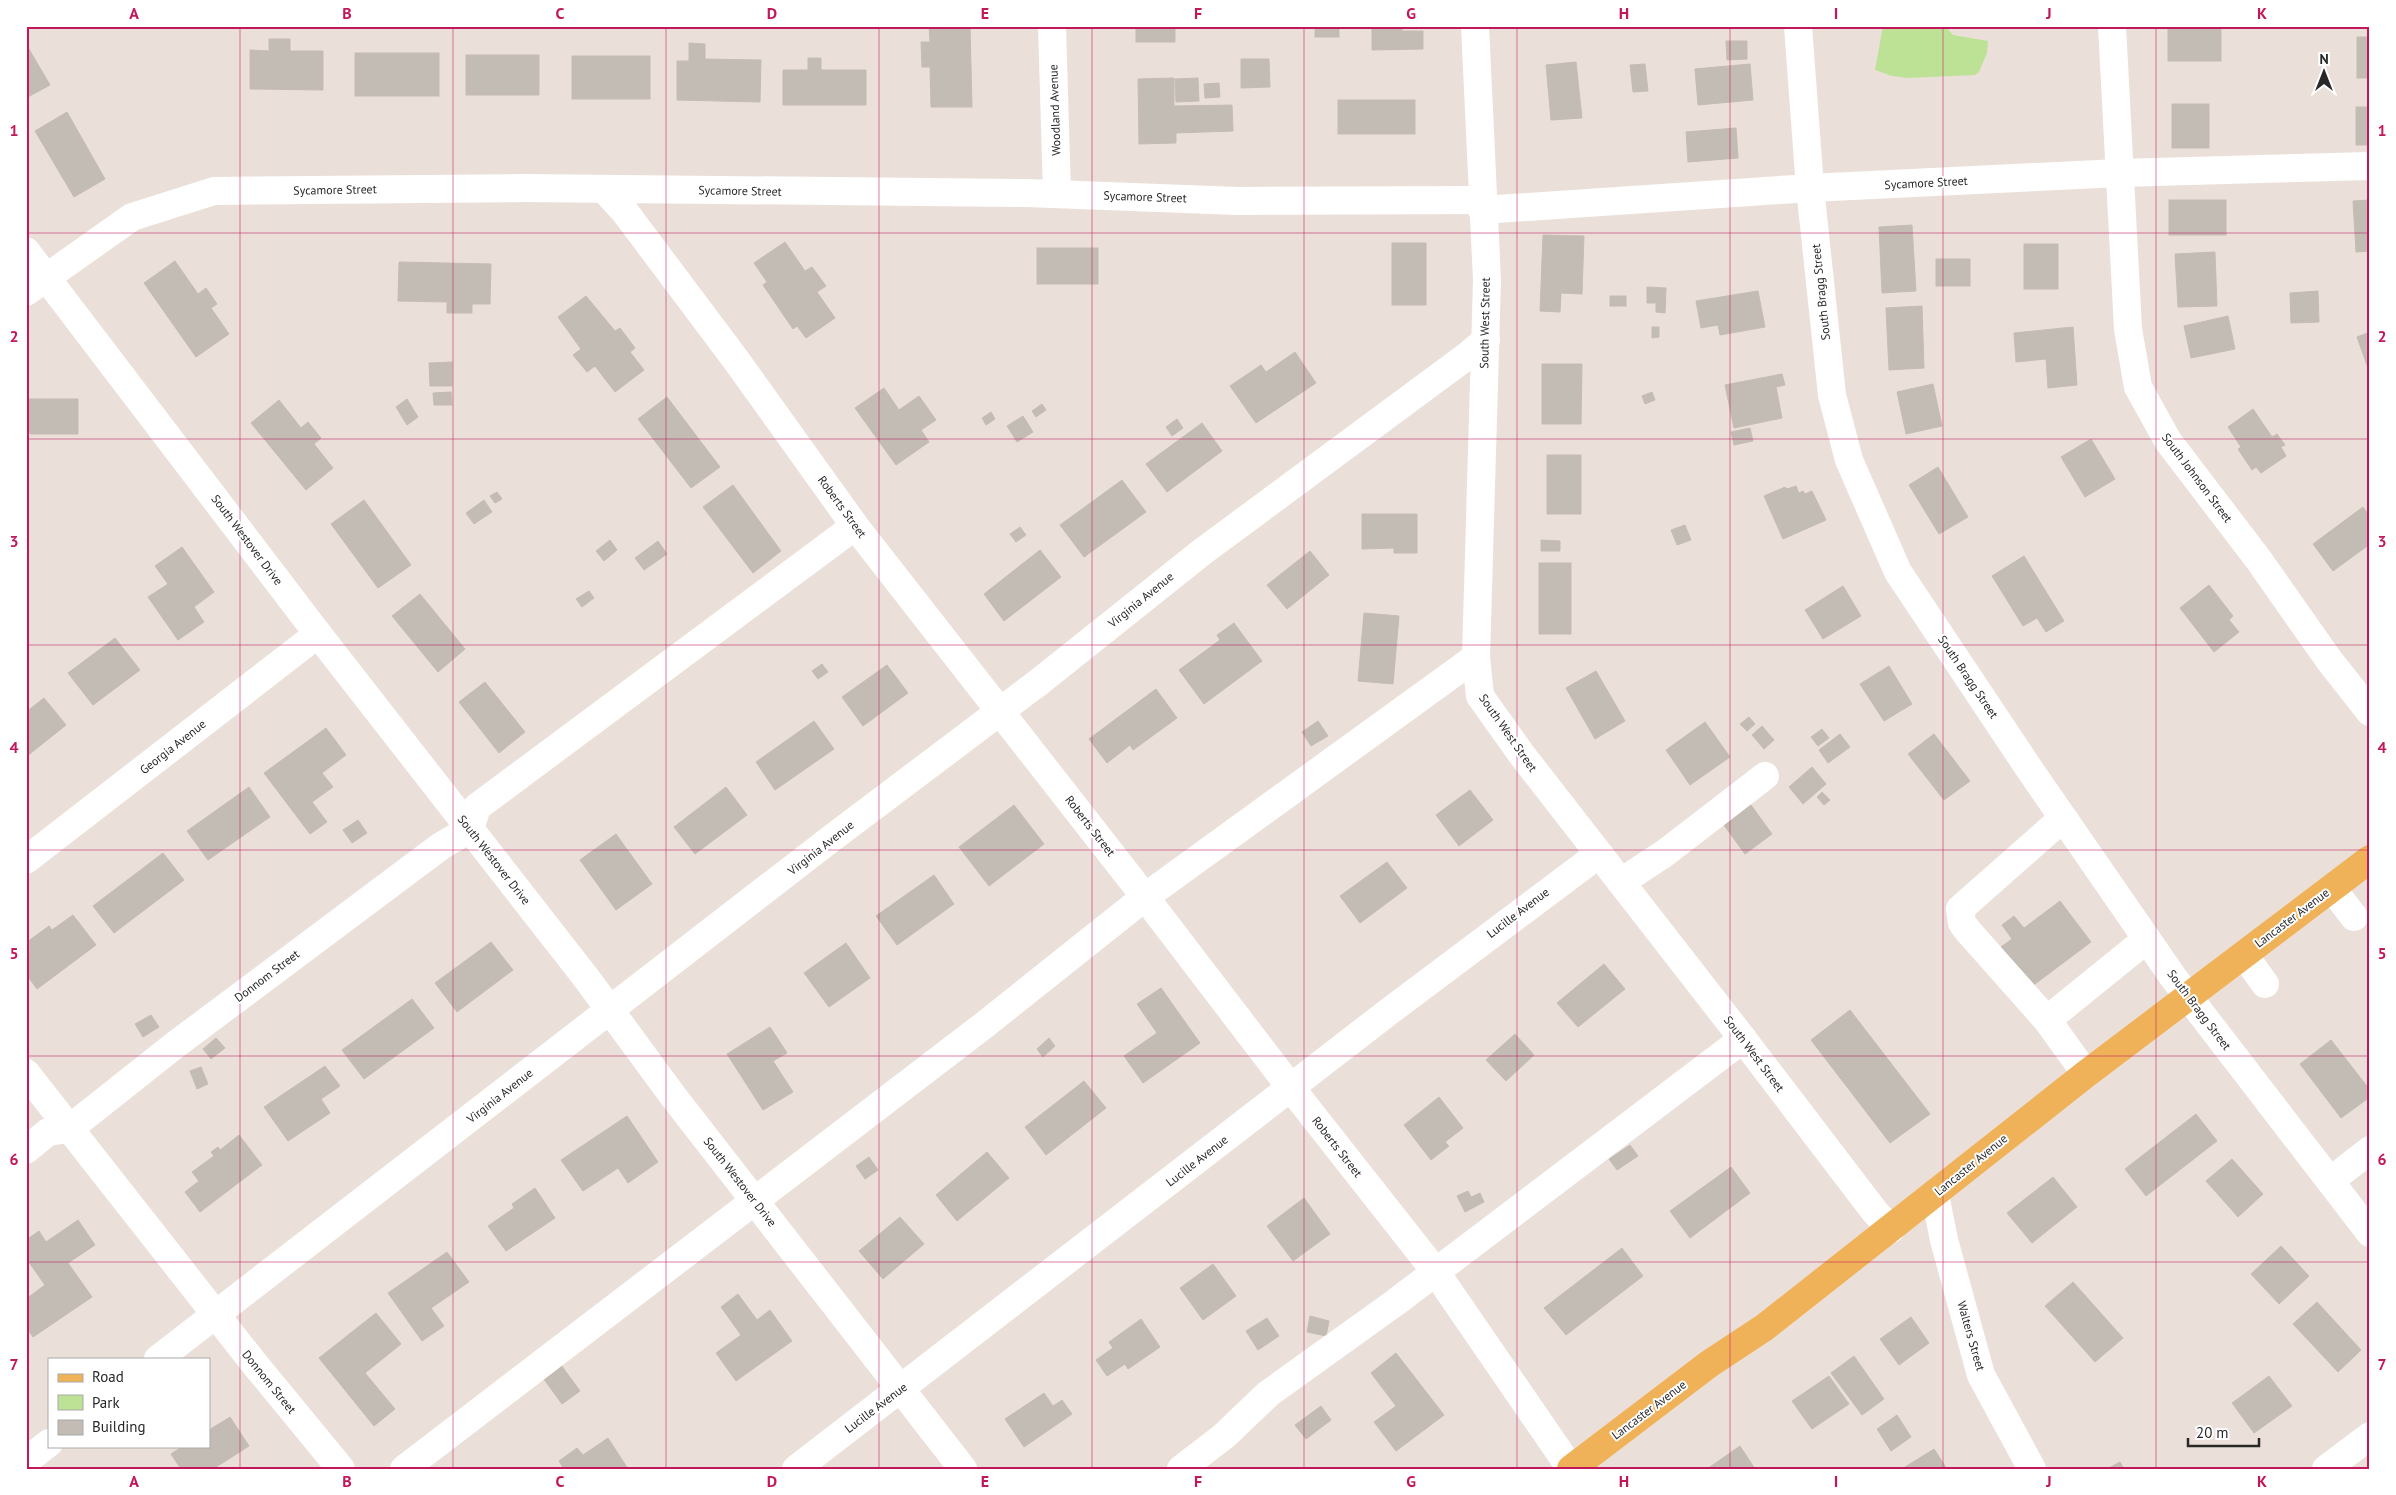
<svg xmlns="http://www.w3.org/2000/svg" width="2396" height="1495" viewBox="0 0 2396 1495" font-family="'PT Sans',sans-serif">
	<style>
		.green { fill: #bde295 }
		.building { fill: #c2bcb5; stroke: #c6bcb3 }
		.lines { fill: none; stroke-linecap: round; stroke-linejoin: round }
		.minor { stroke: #fff; stroke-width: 28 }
		.major { stroke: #f0b259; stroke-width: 28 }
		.grid { fill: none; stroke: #c2185b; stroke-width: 1; stroke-opacity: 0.55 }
		.labels { text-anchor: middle; stroke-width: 4; stroke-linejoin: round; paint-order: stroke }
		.street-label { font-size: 12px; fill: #282828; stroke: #fff }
		.neatline { fill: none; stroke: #c2185b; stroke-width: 2 }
		.grid-label { font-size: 16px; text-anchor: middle; font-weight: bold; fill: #c2185b }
	</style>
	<rect width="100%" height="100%" fill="#ebe0d9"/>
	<!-- green -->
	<path class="green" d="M1883,26h62l8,9 35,6 -1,12 -8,19 -4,3 -67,3 -16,-2 -17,-6z"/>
	<!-- building -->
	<g class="building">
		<path d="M929,26h41l2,81h-41l-1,-40h-8l-1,-25h9z"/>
		<rect x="1136" y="26" width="39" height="16"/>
		<rect x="1315" y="26" width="24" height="11"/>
		<path d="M1372,26h30v5h21v18l-51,1z"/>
		<rect x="2168" y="26" width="53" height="35"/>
		<rect x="2357" y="37" width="13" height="41"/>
		<path d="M269,39h21v12h33v39l-73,-1v-39l19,1z"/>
		<path d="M1726,41h21v18l-20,1z"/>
		<path d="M689,43l16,1v15l56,1 -1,42 -83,-2v-39h12z"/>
		<path d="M26,44l24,41 -24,13z"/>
		<rect x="355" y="53" width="84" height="43"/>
		<rect x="466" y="55" width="73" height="40"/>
		<rect x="572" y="56" width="78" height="43"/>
		<path d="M808,58h13v12h45v35h-83v-35h25z"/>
		<path d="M1241,59h28l1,28 -29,1z"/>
		<path d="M1576,62l6,56 -31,2 -5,-55z"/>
		<path d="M1645,64l3,27 -15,1 -3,-27z"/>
		<path d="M1750,64l3,36 -55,5 -3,-36z"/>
		<path d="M1174,78v28l58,-1 1,26 -57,2v10l-37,1 -1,-65z"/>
		<path d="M1198,78l1,23 -23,1 -1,-23z"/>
		<path d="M1219,83l1,14 -15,1 -1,-14z"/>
		<rect x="1338" y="100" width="77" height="34"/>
		<rect x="2172" y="104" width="37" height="44"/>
		<rect x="2356" y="107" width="14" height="38"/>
		<path d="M67,112l38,67 -31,18 -39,-66z"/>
		<path d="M1736,128l2,30 -50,4 -2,-30z"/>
		<rect x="2169" y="200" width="57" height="35"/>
		<path d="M2370,200v51l-14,1 -3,-51z"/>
		<path d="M1912,225l4,66 -34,2 -3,-66z"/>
		<path d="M1543,235l41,1 -2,58 -21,-1 -1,19 -20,-1z"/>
		<path d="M785,242l20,29 7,-4 14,19 -9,6 18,26 -29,20 -9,-12 -4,3 -30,-44 4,-3 -13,-19z"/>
		<rect x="1392" y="243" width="34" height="62"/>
		<rect x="2024" y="244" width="34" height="45"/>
		<rect x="1037" y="248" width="61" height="36"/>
		<path d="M2215,252l2,54 -39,1 -3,-53z"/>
		<rect x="1936" y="259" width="34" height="27"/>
		<path d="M175,261l23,33 8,-6 11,16 -6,4 18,26 -33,23 -52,-74z"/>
		<path d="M399,262l92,2 -1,40h-18v9h-25v-11l-49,-1z"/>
		<path d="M1647,287l19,1 -1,25 -9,-1v-9h-9z"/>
		<path d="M1758,291l7,36 -45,8 -2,-10 -17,3 -5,-27z"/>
		<path d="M2318,291l1,31 -28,1 -1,-30z"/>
		<path d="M586,296l29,35 5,-3 15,20 -5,4 14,18 -29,22 -20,-26 -8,6 -14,-17 8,-6 -23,-32z"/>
		<rect x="1610" y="296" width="16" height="10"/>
		<path d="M1922,306l2,62 -35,2 -3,-62z"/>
		<path d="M2228,316l7,33 -44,9 -7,-32z"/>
		<path d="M1652,327h7v10l-7,1z"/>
		<path d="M2073,327l4,58 -29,3 -2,-29 -30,3 -2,-29z"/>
		<path d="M2370,332v39h-1l-12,-34z"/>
		<path d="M1295,352l21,31 -60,40 -26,-37 31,-21 5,7z"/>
		<path d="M452,362v24h-22l-1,-23z"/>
		<path d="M1542,364h40l-1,60h-39z"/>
		<path d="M1782,374l3,11 -9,2 6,31 -48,10 -9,-43z"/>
		<path d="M1933,384l9,42 -36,8 -9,-42z"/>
		<path d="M884,388l15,22 20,-14 17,24 -15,10 8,12 -33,23 -41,-57z"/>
		<path d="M451,392l1,13h-18l-1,-12z"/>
		<path d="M1652,392l3,8 -10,4 -3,-8z"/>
		<path d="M667,397l53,70 -29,21 -53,-69z"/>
		<path d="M26,399h52v35h-48v-2h-4z"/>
		<path d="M407,399l11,18 -11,8 -11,-18z"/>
		<path d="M279,400l22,28 7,-6 13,16 -7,6 19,24 -27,22 -55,-67z"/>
		<path d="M1042,404l4,6 -10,7 -4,-6z"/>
		<path d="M2253,409l19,28 5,-3 8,11 -4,2 5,9 -25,17 -5,-6 -4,3 -14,-21 3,-2 -13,-20z"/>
		<path d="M991,412l4,7 -9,6 -4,-7z"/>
		<path d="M1023,416l10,16 -16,10 -10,-16z"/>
		<path d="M1177,419l6,9 -11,8 -6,-9z"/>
		<path d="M1202,423l20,28 -55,41 -21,-28z"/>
		<path d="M1750,428l3,13 -19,4 -3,-13z"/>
		<path d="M2091,439l24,40 -30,18 -24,-40z"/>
		<rect x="1547" y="455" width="34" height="59"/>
		<path d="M1938,467l30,50 -29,17 -30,-49z"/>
		<path d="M1122,480l24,32 -62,45 -24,-32z"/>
		<path d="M733,485l48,66 -28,22 -50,-66z"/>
		<path d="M1796,486l3,7 4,-2 2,3 7,-3 14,29 -43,19 -19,-43 21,-9 2,2z"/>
		<path d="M497,492l5,7 -7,4 -5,-7z"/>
		<path d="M364,500l47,65 -33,23 -47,-64z"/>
		<path d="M484,500l8,12 -18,12 -8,-11z"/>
		<path d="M2363,507l7,10v27l-37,27 -20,-27z"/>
		<path d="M1362,514h55v39h-23v-5l-32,1z"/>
		<path d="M1685,525l6,15 -14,5 -6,-15z"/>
		<path d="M1020,527l6,8 -10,7 -6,-8z"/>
		<path d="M610,540l7,10 -13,11 -8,-10z"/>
		<path d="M1541,540l19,1v10h-19z"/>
		<path d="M658,541l9,13 -23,16 -9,-12z"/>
		<path d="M182,547l32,45 -20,15 10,15 -26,18 -30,-43 20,-13 -13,-18z"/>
		<path d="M1040,550l21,27 -57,44 -20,-27z"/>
		<path d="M1310,551l19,24 -42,34 -20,-24z"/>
		<path d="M2024,556l40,65 -18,11 -9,-14 -14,8 -31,-50z"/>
		<rect x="1539" y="563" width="32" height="71"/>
		<path d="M2209,585l24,31 -4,4 10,12 -25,20 -34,-44z"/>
		<path d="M1843,586l18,30 -38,23 -18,-29z"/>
		<path d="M589,591l5,7 -12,9 -6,-8z"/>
		<path d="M420,594l45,55 -27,23 -46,-56z"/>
		<path d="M1364,613l35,3 -6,68 -35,-3z"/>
		<path d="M1234,623l28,38 -58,43 -25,-34 41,-30 -3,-5z"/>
		<path d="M115,638l25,32 -47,35 -25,-32z"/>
		<path d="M822,664l6,8 -10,7 -6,-8z"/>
		<path d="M887,665l21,28 -45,33 -21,-29z"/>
		<path d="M1889,666l23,38 -28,17 -24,-37z"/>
		<path d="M1596,671l29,50 -30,18 -29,-51z"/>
		<path d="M485,682l40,50 -26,21 -40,-51z"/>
		<path d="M1156,689l21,29 -44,32 -3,-5 -23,18 -18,-24z"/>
		<path d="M44,698l22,27 -40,32v-45z"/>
		<path d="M1749,717l6,7 -8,7 -7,-7z"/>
		<path d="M814,721l20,28 -59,41 -19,-28z"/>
		<path d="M1318,721l10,15 -17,10 -9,-14z"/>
		<path d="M1705,722l25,35 -40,28 -24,-35z"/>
		<path d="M1762,726l12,14 -10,9 -12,-14z"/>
		<path d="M326,728l20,27 -24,18 11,14 -21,15 15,20 -17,12 -46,-61z"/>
		<path d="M1822,729l7,9 -11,8 -7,-9z"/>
		<path d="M1840,734l10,13 -22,16 -9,-13z"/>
		<path d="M1934,734l36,47 -26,19 -36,-46z"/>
		<path d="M1812,767l14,17 -23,20 -14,-17z"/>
		<path d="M249,787l21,30 -62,43 -21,-29z"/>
		<path d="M726,787l21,28 -52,39 -21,-27z"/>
		<path d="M1470,790l23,30 -34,26 -23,-31z"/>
		<path d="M1822,792l8,8 -6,5 -7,-8z"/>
		<path d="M1748,801l24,33 -27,20 -24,-33z"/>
		<path d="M1014,805l30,39 -55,42 -30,-39z"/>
		<path d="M358,820l9,13 -15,10 -9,-13z"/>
		<path d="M616,834l36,50 -36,26 -36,-50z"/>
		<path d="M163,853l21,27 -70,53 -21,-27z"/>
		<path d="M1387,862l20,26 -47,35 -20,-27z"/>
		<path d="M934,875l20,29 -57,41 -21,-29z"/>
		<path d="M2060,901l31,41 -60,45 -30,-40 11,-8 -10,-14 12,-9 10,12z"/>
		<path d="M73,915l23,30 -59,44 -11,-15v-25l4,-2 -3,-5 22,-16 3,4z"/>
		<path d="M491,942l22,28 -56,42 -22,-29z"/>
		<path d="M846,943l24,35 -41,29 -25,-34z"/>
		<path d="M1604,964l21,25 -47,38 -21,-24z"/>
		<path d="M1161,988l39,55 -57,40 -19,-27 33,-23 -20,-29z"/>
		<path d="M412,999l22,29 -70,51 -22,-29z"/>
		<path d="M1850,1010l80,104 -40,29 -79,-103z"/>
		<path d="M151,1015l8,12 -16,10 -8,-13z"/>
		<path d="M770,1027l17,26 -14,8 20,31 -30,18 -36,-56z"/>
		<path d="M1515,1034l19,21 -28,26 -20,-21z"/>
		<path d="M216,1038l9,10 -14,11 -8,-10z"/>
		<path d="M1049,1038l6,8 -12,11 -6,-8z"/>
		<path d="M2331,1040l39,50v7l-29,21 -41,-54z"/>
		<path d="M325,1066l15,20 -19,13 9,14 -42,28 -24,-34z"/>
		<path d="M201,1067l7,17 -11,5 -7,-18z"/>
		<path d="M1084,1081l22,27 -60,47 -21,-28z"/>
		<path d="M1439,1097l24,31 -18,14 4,4 -18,14 -27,-35z"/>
		<path d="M2196,1114l21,27 -71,55 -21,-27z"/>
		<path d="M627,1116l31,46 -30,21 -10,-15 -35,23 -22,-31z"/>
		<path d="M239,1135l23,30 -62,47 -15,-20 14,-11 -7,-9 22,-16 -3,-4 7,-5 2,3z"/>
		<path d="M1630,1145l8,11 -21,14 -8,-11z"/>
		<path d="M987,1152l22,26 -52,43 -21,-26z"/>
		<path d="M869,1157l9,13 -13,9 -9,-13z"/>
		<path d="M2232,1159l31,35 -25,23 -32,-36z"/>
		<path d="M1731,1167l19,26 -60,45 -20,-27z"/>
		<path d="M2053,1177l24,30 -45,36 -25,-30z"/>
		<path d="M535,1188l20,30 -49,33 -18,-25 26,-18 -2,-4z"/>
		<path d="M1468,1191l3,6 9,-4 4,9 -19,10 -8,-16z"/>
		<path d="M1304,1198l26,36 -37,27 -26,-35z"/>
		<path d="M900,1217l24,27 -41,35 -24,-28z"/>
		<path d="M78,1220l17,25 -27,18 24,34 -59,40 -7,-10v-28l19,-14 -19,-27v-18l13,-9 7,11z"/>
		<path d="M2281,1246l28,30 -30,28 -28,-30z"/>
		<path d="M1622,1248l21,28 -77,59 -22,-27z"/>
		<path d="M447,1252l22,30 -38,26 13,18 -22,15 -34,-48z"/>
		<path d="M1213,1264l23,32 -33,24 -23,-32z"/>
		<path d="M2073,1282l50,56 -28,24 -50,-56z"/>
		<path d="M738,1294l19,26 13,-10 22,31 -56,40 -20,-28 25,-18 -20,-28z"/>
		<path d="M2317,1302l44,48 -23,22 -45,-48z"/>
		<path d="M376,1313l25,31 -36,29 30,36 -21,17 -55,-68z"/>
		<path d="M1310,1316l19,5 -3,15 -19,-4z"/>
		<path d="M1911,1317l18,26 -30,22 -19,-26z"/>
		<path d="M1267,1318l12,18 -21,14 -12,-19z"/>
		<path d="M1141,1319l19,28 -32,22 -3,-5 -18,12 -11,-16 17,-12 -4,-6z"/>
		<path d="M1396,1353l48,62 -48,36 -22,-29 22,-16 -25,-33z"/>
		<path d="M1854,1356l30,43 -22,16 -31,-42z"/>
		<path d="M561,1365l19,26 -18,13 -19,-26z"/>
		<path d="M1829,1376l20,28 -37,25 -20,-28z"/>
		<path d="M2269,1376l23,30 -38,27 -22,-30z"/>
		<path d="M1044,1393l9,13 9,-6 10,14 -48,33 -19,-28z"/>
		<path d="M1321,1406l10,14 -25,19 -11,-14z"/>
		<path d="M1897,1415l14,22 -20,14 -14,-22z"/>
		<path d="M230,1417l19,29 -36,23h-32l-10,-15 12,-8h26v-16z"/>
		<path d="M608,1438l20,31h-64l-5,-8 18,-13 6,7z"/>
		<path d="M1740,1446l15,23h-48z"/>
		<path d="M1934,1449l13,20h-41l-1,-2z"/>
		<path d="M2120,1462l4,7h-17z"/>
	</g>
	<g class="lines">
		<!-- minor -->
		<g class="minor">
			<path d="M1052,26l5,168"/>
			<path d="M1475,26l12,254 -11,377 4,39 42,59 221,284 132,173 16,17"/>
			<path d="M1798,26l12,162 22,207 17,65 49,112 132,198 143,207 197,256"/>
			<path d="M2112,26l16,303 10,58 30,54 90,118 71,101 41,52"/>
			<path d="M604,189l21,23 111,148 119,166 290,371 146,191 144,183 136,198"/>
			<path d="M1482,210l328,-22 309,-15 251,-7"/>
			<path d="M26,251l292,383 269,345 86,117 290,373"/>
			<path d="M26,292l106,-75 82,-26 311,-3 502,5 211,8 244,-1"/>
			<path d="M2065,820l-11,6 -94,83 2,14 6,8 79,89 39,54"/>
			<path d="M26,860l292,-226"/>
			<path d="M1621,882l44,-29 100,-77"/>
			<path d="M2332,888l22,29"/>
			<path d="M2244,955l21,29"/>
			<path d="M2047,1020l100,-81"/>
			<path d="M26,1073l227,289 88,107"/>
			<path d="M26,1150l22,-18 21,-3 106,-84 266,-199 29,-17 7,-22 378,-281"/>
			<path d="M2330,1181l40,-31"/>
			<path d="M1935,1195l9,45 37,135 51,94"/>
			<path d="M158,1359l674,-521 207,-156 163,-130 265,-196 19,-16"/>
			<path d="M26,1461l23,-18"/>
			<path d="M404,1469l579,-443 162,-129 331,-240"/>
			<path d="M796,1469l595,-459 208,-156"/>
			<path d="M1181,1469l43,-33 44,-42 128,-92 347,-263"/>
			<path d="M2326,1469l44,-33"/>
		</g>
		<!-- major -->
		<path class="major" d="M1571,1469l138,-105 56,-37 321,-253 284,-215"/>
	</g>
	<!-- grid -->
	<path class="grid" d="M240,26v1443M453,26v1443M666,26v1443M879,26v1443M1092,26v1443M1304,26v1443M1517,26v1443M1730,26v1443M1943,26v1443M2156,26v1443M26,233h2344M26,439h2344M26,645h2344M26,850h2344M26,1056h2344M26,1262h2344"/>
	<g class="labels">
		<!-- street labels -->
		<g class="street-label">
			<text transform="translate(1055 110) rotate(-92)" y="4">Woodland Avenue</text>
			<text transform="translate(1926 183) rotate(-3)" y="4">Sycamore Street</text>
			<text transform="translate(335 190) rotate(-1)" y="4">Sycamore Street</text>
			<text transform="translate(740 191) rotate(1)" y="4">Sycamore Street</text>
			<text transform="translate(1145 197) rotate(2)" y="4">Sycamore Street</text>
			<text transform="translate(1821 292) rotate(-96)" y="4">South Bragg Street</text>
			<text transform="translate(1485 323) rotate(-89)" y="4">South West Street</text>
			<text transform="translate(2197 478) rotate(53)" y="4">South Johnson Street</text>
			<text transform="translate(842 507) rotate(54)" y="4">Roberts Street</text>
			<text transform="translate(247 540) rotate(53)" y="4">South Westover Drive</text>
			<text transform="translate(1141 600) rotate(-39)" y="4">Virginia Avenue</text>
			<text transform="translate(1968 677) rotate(56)" y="4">South Bragg Street</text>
			<text transform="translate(1508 733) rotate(55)" y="4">South West Street</text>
			<text transform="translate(173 747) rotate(-38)" y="4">Georgia Avenue</text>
			<text transform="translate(1090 826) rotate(52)" y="4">Roberts Street</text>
			<text transform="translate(821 848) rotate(-38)" y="4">Virginia Avenue</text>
			<text transform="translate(494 860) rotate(52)" y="4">South Westover Drive</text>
			<text transform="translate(1518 913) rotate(-37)" y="4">Lucille Avenue</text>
			<text transform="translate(2292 918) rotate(-37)" y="4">Lancaster Avenue</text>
			<text transform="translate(267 976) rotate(-37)" y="4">Donnom Street</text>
			<text transform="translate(2199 1010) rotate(53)" y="4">South Bragg Street</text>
			<text transform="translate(1754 1054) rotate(53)" y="4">South West Street</text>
			<text transform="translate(500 1096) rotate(-38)" y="4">Virginia Avenue</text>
			<text transform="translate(1337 1147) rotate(52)" y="4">Roberts Street</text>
			<text transform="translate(1197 1161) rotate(-38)" y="4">Lucille Avenue</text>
			<text transform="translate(1971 1165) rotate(-39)" y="4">Lancaster Avenue</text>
			<text transform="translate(740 1182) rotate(52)" y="4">South Westover Drive</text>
			<text transform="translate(1971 1336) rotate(74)" y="4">Walters Street</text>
			<text transform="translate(269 1382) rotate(51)" y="4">Donnom Street</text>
			<text transform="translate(876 1408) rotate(-37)" y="4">Lucille Avenue</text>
			<text transform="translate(1649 1410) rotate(-37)" y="4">Lancaster Avenue</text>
		</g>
	</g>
	<!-- border -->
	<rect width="2396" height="1495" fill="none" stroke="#ffffff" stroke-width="55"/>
	<!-- legend -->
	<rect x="48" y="1358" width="162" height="90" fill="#ffffff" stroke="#a9a9a9"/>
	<rect x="58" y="1374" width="25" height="8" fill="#f0b259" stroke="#a9a9a9"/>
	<text x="92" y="1382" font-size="15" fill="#282828">Road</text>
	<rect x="58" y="1395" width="25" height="15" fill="#bde295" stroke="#a9a9a9"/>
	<text x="92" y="1408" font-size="15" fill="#282828">Park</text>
	<rect x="58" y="1420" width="25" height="15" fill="#c2bcb5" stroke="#a9a9a9"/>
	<text x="92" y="1432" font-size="15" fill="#282828">Building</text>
	<!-- north arrow -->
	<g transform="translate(2324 72)" stroke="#ffffff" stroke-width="4" paint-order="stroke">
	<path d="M0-4L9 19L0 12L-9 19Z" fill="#282828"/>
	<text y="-8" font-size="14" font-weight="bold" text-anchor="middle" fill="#282828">N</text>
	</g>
	<!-- scale -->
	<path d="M2188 1438v8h71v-8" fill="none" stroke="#282828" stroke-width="2.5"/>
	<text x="2196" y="1438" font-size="15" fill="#282828" stroke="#ffffff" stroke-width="4" paint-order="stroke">20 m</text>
	<rect x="28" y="28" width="2340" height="1440" class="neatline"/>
	<g class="grid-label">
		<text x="134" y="19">A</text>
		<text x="347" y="19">B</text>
		<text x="560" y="19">C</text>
		<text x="772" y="19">D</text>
		<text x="985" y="19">E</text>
		<text x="1198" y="19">F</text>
		<text x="1411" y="19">G</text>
		<text x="1624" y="19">H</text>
		<text x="1836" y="19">I</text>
		<text x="2049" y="19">J</text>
		<text x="2262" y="19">K</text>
		<text x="14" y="136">1</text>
		<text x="2382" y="136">1</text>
		<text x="14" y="342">2</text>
		<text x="2382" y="342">2</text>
		<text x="14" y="547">3</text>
		<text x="2382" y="547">3</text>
		<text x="14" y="753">4</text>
		<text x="2382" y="753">4</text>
		<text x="14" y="959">5</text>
		<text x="2382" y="959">5</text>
		<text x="14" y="1165">6</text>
		<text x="2382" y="1165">6</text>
		<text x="14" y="1370">7</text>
		<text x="2382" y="1370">7</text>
		<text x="134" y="1487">A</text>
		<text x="347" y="1487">B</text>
		<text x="560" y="1487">C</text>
		<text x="772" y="1487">D</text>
		<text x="985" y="1487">E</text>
		<text x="1198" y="1487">F</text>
		<text x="1411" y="1487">G</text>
		<text x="1624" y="1487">H</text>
		<text x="1836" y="1487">I</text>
		<text x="2049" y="1487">J</text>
		<text x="2262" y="1487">K</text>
	</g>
</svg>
